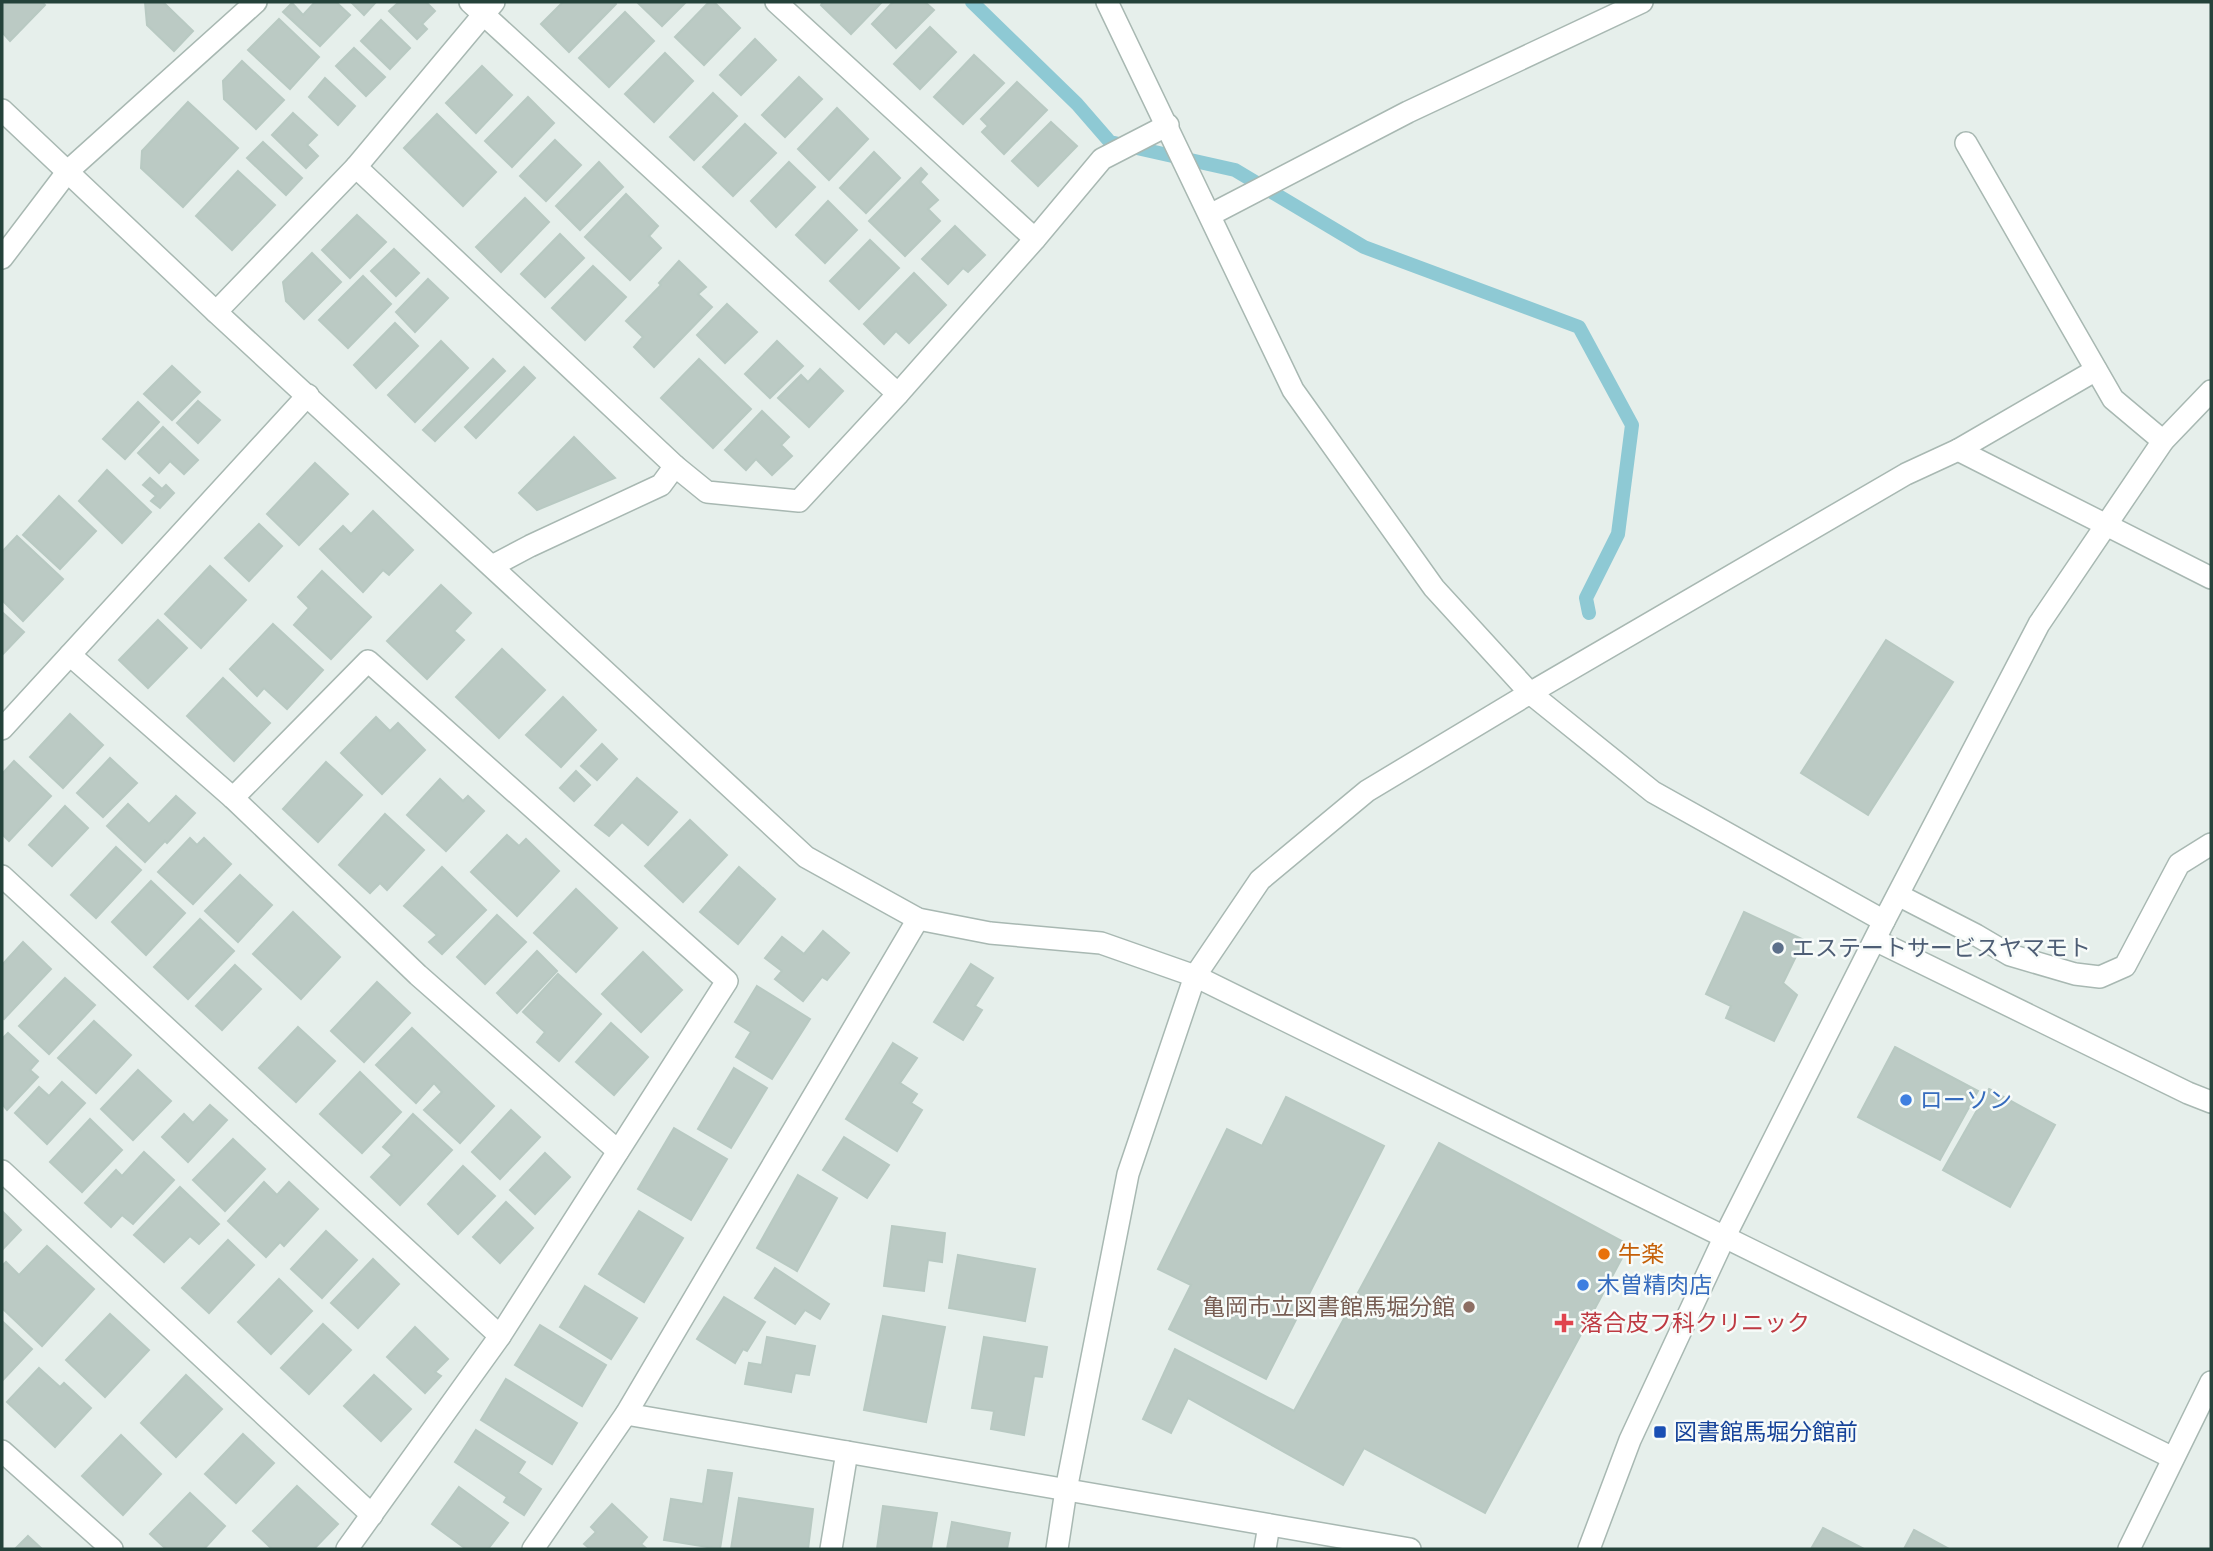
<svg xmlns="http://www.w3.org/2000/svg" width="2213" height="1551" viewBox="0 0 2213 1551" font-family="'Public Sans','Noto Sans JP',sans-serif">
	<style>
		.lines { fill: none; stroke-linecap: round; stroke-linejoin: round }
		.stream { stroke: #8ec9d4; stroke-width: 14 }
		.building { fill: #bbcac4; stroke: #b8c9c2; stroke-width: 2 }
		.minor-casing { stroke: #a8b8b2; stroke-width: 24 }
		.minor { stroke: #fff; stroke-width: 21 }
		.service-dot { fill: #5c6f8a; stroke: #f7fbf9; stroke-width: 2.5 }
		.shop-dot { fill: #3f7fe0; stroke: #f7fbf9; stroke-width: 2.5 }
		.food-dot { fill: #e8710a; stroke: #f7fbf9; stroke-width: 2.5 }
		.education-dot { fill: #8d6e63; stroke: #f7fbf9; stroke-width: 2.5 }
		.health-dot { fill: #e0444e; stroke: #f7fbf9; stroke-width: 2.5 }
		.transit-dot { fill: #1a4fb4; stroke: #f7fbf9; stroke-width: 2.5 }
		.labels { text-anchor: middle; stroke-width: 5; stroke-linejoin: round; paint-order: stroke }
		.service-label { font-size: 23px; fill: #4e5e75; stroke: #f7fbf9; text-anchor: start }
		.shop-label { font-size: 23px; fill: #366cbe; stroke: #f7fbf9; text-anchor: start }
		.food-label { font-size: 23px; fill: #c56008; stroke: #f7fbf9; text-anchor: start }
		.education-label { font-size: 23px; fill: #785e54; stroke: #f7fbf9; text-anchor: end }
		.health-label { font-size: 23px; fill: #be3a42; stroke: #f7fbf9; text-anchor: start }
		.transit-label { font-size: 23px; fill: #164399; stroke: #f7fbf9; text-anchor: start }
	</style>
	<rect width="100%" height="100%" fill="#e6efeb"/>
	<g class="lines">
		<!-- stream -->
		<path class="stream" d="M972,2l105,102 33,38 125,28 129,77 215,80 53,98 -14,109 -32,64 3,15"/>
	</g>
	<!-- building -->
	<g class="building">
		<path d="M2,2h40l3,3 -35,36 -8,-9z"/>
		<path d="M145,2h18l30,29 -19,20 -27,-26z"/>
		<path d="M315,2h21l14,13 -30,31 -37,-34 9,-9 11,12z"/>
		<path d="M351,2h25l-12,13z"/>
		<path d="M399,2h27l9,9 -13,13 5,5 -10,10 -28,-28z"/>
		<path d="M563,2h51l2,2 -47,48 -28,-28z"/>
		<path d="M637,2h49l-24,24z"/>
		<path d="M709,2h5l26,26 -36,37 -29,-28z"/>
		<path d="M823,2h59l-31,32 -30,-29z"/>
		<path d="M893,2h32l9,8 -38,38 -24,-24z"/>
		<path d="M625,12l29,29 -45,46 -30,-29z"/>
		<path d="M279,19l40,38 -29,32 -42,-39z"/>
		<path d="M381,20l29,28 -20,21 -29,-28z"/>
		<path d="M930,27l26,25 -36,37 -26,-25z"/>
		<path d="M755,39l21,21 -35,35 -21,-20z"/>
		<path d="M354,48l31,29 -19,19 -30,-30z"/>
		<path d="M665,53l28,28 -39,41 -29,-28z"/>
		<path d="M974,55l30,28 -41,41 -29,-27z"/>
		<path d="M242,61l42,39 -28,29 -32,-30 -1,-18z"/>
		<path d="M482,66l30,29 -36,38 -30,-30z"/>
		<path d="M799,77l23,22 -37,38 -23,-22z"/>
		<path d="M325,78l30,28 -17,19 -29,-28z"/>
		<path d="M1017,82l30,28 -43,44 -22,-22 6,-6 -7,-7z"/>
		<path d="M713,93l24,23 -43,44 -24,-23z"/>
		<path d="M528,97l26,26 -42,44 -27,-26z"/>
		<path d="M188,102l50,46 -55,59 -42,-39 1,-17z"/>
		<path d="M837,108l31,31 -39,41 -31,-31z"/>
		<path d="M293,113l24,22 -10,10 11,11 -12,12 -34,-33z"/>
		<path d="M437,114l59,58 -33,34 -59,-58z"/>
		<path d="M1051,122l26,24 -39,40 -26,-25z"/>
		<path d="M745,124l31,29 -43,43 -30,-29z"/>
		<path d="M555,140l26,25 -35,36 -26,-25z"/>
		<path d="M263,142l39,36 -16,17 -39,-37z"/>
		<path d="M874,152l26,26 -34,35 -26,-25z"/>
		<path d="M599,162l24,25 -43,43 -24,-24z"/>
		<path d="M789,162l26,25 -39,40 -25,-26z"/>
		<path d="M921,168l6,6 -7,8 18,18 -10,9 12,12 -35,35 -36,-35z"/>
		<path d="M238,171l37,34 -43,45 -36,-34z"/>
		<path d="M626,194l32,32 -9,10 12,12 -31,32 -45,-43z"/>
		<path d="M525,198l24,24 -48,50 -25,-25z"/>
		<path d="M828,201l29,29 -32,33 -29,-28z"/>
		<path d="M357,215l29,27 -36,36 -28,-28z"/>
		<path d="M955,226l30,29 -17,17 -5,-4 -15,16 -26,-25z"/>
		<path d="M560,234l24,24 -39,39 -24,-23z"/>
		<path d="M870,240l29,28 -40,41 -29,-28z"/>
		<path d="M394,249l25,24 -23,23 -25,-25z"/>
		<path d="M312,253l29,29 -37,37 -18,-18 -3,-19z"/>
		<path d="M679,261l27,26 -8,7 14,13 -58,60 -20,-20 9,-10 -17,-16 35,-36 -2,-2z"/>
		<path d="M593,266l33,31 -41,43 -33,-32z"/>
		<path d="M914,273l32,32 -37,38 -13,-12 -12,13 -20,-20z"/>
		<path d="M363,276l28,28 -43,44 -29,-28z"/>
		<path d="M428,279l20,19 -33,34 -19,-20z"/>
		<path d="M727,304l30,28 -32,31 -28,-28z"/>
		<path d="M395,323l23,23 -42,42 -22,-23z"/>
		<path d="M441,341l27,27 -53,54 -27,-27z"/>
		<path d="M777,341l26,25 -33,32 -25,-24z"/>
		<path d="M493,359l12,12 -70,70 -12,-11z"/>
		<path d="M699,359l52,50 -38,39 -52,-50z"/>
		<path d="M172,366l28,26 -28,28 -28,-26z"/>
		<path d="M524,367l11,11 -59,60 -11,-11z"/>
		<path d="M820,369l23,22 -34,36 -31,-29 23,-23 7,7z"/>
		<path d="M198,401l22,19 -22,23 -21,-20z"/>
		<path d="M138,402l21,20 -34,37 -22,-20z"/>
		<path d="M762,411l27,26 -8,8 11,11 -20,19 -16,-16 -10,11 -21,-20z"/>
		<path d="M163,427l35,33 -14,14 -14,-13 -11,12 -21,-20z"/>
		<path d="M574,437l41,41 -78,32 -18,-17z"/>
		<path d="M315,463l33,31 -49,51 -32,-31z"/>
		<path d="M107,470l44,42 -29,31 -43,-42z"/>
		<path d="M150,478l12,11 4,-4 8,8 -14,15 -9,-7 5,-5 -13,-11z"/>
		<path d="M59,496l37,35 -36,38 -37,-34z"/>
		<path d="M373,511l40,39 -24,25 -6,-5 -20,22 -43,-43 23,-23 8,8z"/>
		<path d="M259,524l23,22 -33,35 -24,-23z"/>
		<path d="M17,536l46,43 -40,42 -21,-21v-48z"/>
		<path d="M210,566l36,34 -45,48 -36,-34z"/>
		<path d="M322,571l49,46 -40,42 -37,-34 15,-17 -11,-11z"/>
		<path d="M441,585l30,28 -17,18 10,9 -37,39 -40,-38z"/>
		<path d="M2,612l22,20 -22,23z"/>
		<path d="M158,620l29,28 -39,40 -29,-28z"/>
		<path d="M273,624l50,46 -36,39 -23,-21 -7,8 -27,-27z"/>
		<path d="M1886,640l67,42 -85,133 -67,-42z"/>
		<path d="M502,649l43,41 -46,48 -43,-41z"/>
		<path d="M223,678l47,45 -36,38 -47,-45z"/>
		<path d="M563,697l33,33 -35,37 -35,-32z"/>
		<path d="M70,714l33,31 -40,43 -33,-31z"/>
		<path d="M376,717l14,14 8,-8 27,27 -43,44 -41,-41z"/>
		<path d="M602,744l15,15 -20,21 -16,-14z"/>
		<path d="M110,758l27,25 -34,34 -26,-24z"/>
		<path d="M14,761l37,35 -42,45 -7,-7v-60z"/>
		<path d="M326,762l36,33 -44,47 -35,-33z"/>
		<path d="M576,771l14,14 -16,16 -14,-13z"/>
		<path d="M637,778l40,34 -29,33 -26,-23 -13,14 -14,-11z"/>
		<path d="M440,779l23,22 5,-5 16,15 -38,40 -39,-36z"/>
		<path d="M176,796l19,17 -28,30 -2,-2 -20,21 -38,-36 21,-22 21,20z"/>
		<path d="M65,806l23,22 -36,38 -23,-21z"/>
		<path d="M385,814l39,36 -37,40 -7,-7 -10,10 -31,-28z"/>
		<path d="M690,820l37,35 -44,47 -38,-36z"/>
		<path d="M507,835l12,11 7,-7 33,32 -42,45 -46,-44z"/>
		<path d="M190,838l7,7 7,-7 27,26 -38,40 -35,-32z"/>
		<path d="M116,847l25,23 -45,48 -25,-23z"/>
		<path d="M442,867l44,43 -44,44 -13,-12 8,-7 -33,-29z"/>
		<path d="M739,867l36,32 -37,45 -38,-32z"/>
		<path d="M240,875l32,30 -34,37 -33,-31z"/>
		<path d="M151,881l34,32 -39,42 -34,-33z"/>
		<path d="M576,889l41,39 -41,44 -42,-39z"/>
		<path d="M293,912l47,45 -39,42 -48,-45z"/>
		<path d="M1744,912l60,28 -21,43 14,12 -23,46 -48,-23 5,-12 -25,-12z"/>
		<path d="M497,915l29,27 -41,42 -28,-27z"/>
		<path d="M200,919l34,32 -46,48 -34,-32z"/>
		<path d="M823,931l26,22 -22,27 -5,-3 -19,24 -28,-22 7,-8 -17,-13 17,-21 22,17z"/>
		<path d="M23,942l28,27 -47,50 -2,-2v-52z"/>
		<path d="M537,951l20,20 -40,42 -20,-20z"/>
		<path d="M643,952l39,38 -41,42 -39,-38z"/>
		<path d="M971,964l22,14 -18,28 7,4 -19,30 -29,-18z"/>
		<path d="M235,965l26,24 -39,41 -26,-24z"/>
		<path d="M558,974l43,40 -42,47 -22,-19 8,-10 -22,-20z"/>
		<path d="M65,978l30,27 -46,49 -30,-28z"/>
		<path d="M377,982l33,31 -46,49 -33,-31z"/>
		<path d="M757,986l53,33 -38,60 -36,-22 15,-25 -16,-10z"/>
		<path d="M94,1021l37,34 -35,38 -38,-35z"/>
		<path d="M611,1023l37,34 -34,38 -38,-33z"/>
		<path d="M298,1027l37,34 -39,41 -37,-34z"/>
		<path d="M412,1028l82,78 -34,37 -36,-33 18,-18 -8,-9 -18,20 -40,-38z"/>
		<path d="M8,1033l30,28 -8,9 8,7 -31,33 -5,-6v-65z"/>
		<path d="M893,1043l24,15 -17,25 17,11 -6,9 11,7 -25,41 -51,-32z"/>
		<path d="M1895,1047l83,44 -38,69 -82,-43z"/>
		<path d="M734,1068l33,20 -36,60 -33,-19z"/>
		<path d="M138,1070l33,31 -38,39 -32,-31z"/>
		<path d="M360,1072l41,40 -39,41 -42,-39z"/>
		<path d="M62,1082l23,21 -38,41 -32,-31 24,-26 10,9z"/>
		<path d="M1989,1089l66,36 -45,82 -67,-37z"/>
		<path d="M1286,1097l98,49 -118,233 -97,-50 22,-44 -33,-16 69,-140 35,17z"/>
		<path d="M210,1105l17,15 -39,42 -26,-25 22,-23 9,9z"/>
		<path d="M511,1110l29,27 -40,42 -28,-27z"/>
		<path d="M413,1114l39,36 -52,55 -29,-28 21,-22 -9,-8z"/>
		<path d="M90,1119l32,31 -40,42 -32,-30z"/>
		<path d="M674,1128l53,31 -36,61 -53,-31z"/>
		<path d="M844,1137l45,28 -22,33 -44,-28z"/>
		<path d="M233,1139l32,30 -40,42 -32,-31z"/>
		<path d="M1439,1143l190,102 -144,268 -121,-65 -21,37 -155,-87 -17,35 -28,-14 32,-70 119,62z"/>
		<path d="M144,1152l30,28 -41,44 -11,-9 -11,12 -26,-24 31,-33 6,6z"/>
		<path d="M545,1153l25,24 -35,37 -25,-24z"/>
		<path d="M463,1166l32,30 -37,38 -30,-30z"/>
		<path d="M798,1175l39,23 -40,73 -40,-23z"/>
		<path d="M264,1182l13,13 12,-13 29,27 -34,37 -4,-4 -14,15 -38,-36z"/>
		<path d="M180,1187l39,37 -20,20 -9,-8 -26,26 -30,-27z"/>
		<path d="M506,1202l27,26 -33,35 -27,-26z"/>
		<path d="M2,1211l19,19 -19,20z"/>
		<path d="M639,1211l44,27 -39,64 -45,-28z"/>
		<path d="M892,1226l53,7 -3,29 -14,-2 -4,31 -40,-5z"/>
		<path d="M326,1231l31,29 -35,38 -31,-29z"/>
		<path d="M228,1240l26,25 -45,48 -27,-25z"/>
		<path d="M47,1246l47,43 -52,57 -40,-38v-42l4,-4 13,13z"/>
		<path d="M958,1255l77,14 -10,52 -76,-13z"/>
		<path d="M373,1259l26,25 -41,44 -27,-25z"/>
		<path d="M775,1268l54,36 -9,15 -15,-9 -10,14 -40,-26z"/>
		<path d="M279,1279l33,32 -41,43 -33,-32z"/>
		<path d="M585,1286l52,32 -26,41 -51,-32z"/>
		<path d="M724,1297l41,25 -18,29 -4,-2 -8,14 -38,-24z"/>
		<path d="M110,1314l39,36 -44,47 -39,-37z"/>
		<path d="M883,1316l62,11 -19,95 -62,-12z"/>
		<path d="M2,1321l30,28 -30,32z"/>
		<path d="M323,1324l28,26 -42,44 -28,-26z"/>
		<path d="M540,1325l66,40 -24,41 -67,-41z"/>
		<path d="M415,1327l33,32 -13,13 6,4 -16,17 -38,-36z"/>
		<path d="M767,1337l48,9 -6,29 -14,-2 -4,19 -46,-8 4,-21 13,2z"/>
		<path d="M984,1337l63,10 -5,30 -8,-1 -10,59 -33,-6 3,-18 -22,-3z"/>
		<path d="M39,1368l21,19 4,-4 27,25 -36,39 -48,-45z"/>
		<path d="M186,1375l36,34 -46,48 -35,-34z"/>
		<path d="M374,1375l37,34 -30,32 -37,-35z"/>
		<path d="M506,1379l71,44 -25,41 -71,-44z"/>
		<path d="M476,1430l49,32 -7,11 23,16 -17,26 -20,-13 3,-5 -52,-35z"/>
		<path d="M243,1434l31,29 -38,40 -31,-29z"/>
		<path d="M121,1435l40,39 -38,41 -41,-39z"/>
		<path d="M708,1470l24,3 -12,76 -56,-9 7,-41 32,5z"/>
		<path d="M297,1486l41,38 -24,25h-42l-19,-18z"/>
		<path d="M459,1487l49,36 -20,26h-22l-34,-25z"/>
		<path d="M190,1493l35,33 -21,23h-38l-16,-15z"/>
		<path d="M739,1498l74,11 -5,40h-77z"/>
		<path d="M612,1504l35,33 -6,7 6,5h-57l-6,-5 12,-12 -5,-5z"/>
		<path d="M883,1506l54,7 -6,36h-54z"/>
		<path d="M952,1522l58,11 -3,16h-60z"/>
		<path d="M1823,1528l41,21h-53z"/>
		<path d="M1914,1530l35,19h-45z"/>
		<path d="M28,1536l14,13h-27z"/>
	</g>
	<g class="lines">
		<!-- minor casing -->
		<g class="minor-casing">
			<g id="minor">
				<path d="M470,2l428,392"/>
				<path d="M776,2l259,237"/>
				<path d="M1107,2l186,388 141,198 96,105 376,-219 52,-24 253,128"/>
				<path d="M2,110l214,202 590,545 112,62 72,14 111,10 94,33 978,482"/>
				<path d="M1966,143l147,256 50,42"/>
				<path d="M356,167l319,299 32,26 92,9 99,-107 137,-155 67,-80 66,-34"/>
				<path d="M1210,215l198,-103 234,-110"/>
				<path d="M2,258l66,-87 188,-169"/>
				<path d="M216,312l140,-145 138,-165"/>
				<path d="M1958,450l138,-80"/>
				<path d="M492,566l38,-20 131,-61 14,-19"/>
				<path d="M70,655l163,143 185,177 200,176"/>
				<path d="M2,729l306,-334"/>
				<path d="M233,798l135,-137 359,320 -227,355 -153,213"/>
				<path d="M2,876l498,460"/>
				<path d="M1898,895l78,40 34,20 65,19 25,3 25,-11 54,-102 32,-20"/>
				<path d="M1875,940l313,153 23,9"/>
				<path d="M2,1171l370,344"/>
				<path d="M626,1414l784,135"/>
				<path d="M2,1451l110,98"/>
				<path d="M533,1549l93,-135 292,-495"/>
				<path d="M831,1549l16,-97"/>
				<path d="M1057,1549l9,-59 62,-316 67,-198 65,-96 107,-89 163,-98 123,99 231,129"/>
				<path d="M1265,1549l4,-24"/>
				<path d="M1589,1549l41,-109 94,-202 160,-317 155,-297 124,-183 48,-50"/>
				<path d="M2129,1549l82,-167"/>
			</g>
		</g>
		<!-- minor -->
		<use href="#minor" class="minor"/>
	</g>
	<!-- markers -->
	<circle class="service-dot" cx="1778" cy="948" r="7"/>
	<g class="shop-dot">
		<circle cx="1906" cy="1100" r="7"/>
		<circle cx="1583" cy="1285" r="7"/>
	</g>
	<circle class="food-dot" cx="1604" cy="1254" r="7"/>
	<circle class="education-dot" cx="1469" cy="1307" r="7"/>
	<path class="health-dot" d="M1560.5 1312.5h7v7h7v7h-7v7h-7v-7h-7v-7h7z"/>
	<rect class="transit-dot" x="1653" y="1425" width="14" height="14" rx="3.5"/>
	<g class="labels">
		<!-- service labels -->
		<g class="service-label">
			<text x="1792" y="956">エステートサービスヤマモト</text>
		</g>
		<!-- shop labels -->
		<g class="shop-label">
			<text x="1920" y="1108">ローソン</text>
			<text x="1597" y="1293">木曽精肉店</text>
		</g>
		<!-- food labels -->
		<g class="food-label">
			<text x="1618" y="1262">牛楽</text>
		</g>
		<!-- education labels -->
		<g class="education-label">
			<text x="1455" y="1315">亀岡市立図書館馬堀分館</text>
		</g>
		<!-- health labels -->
		<g class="health-label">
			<text x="1580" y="1331">落合皮フ科クリニック</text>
		</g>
		<!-- transit labels -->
		<g class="transit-label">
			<text x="1674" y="1440">図書館馬堀分館前</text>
		</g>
	</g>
	<!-- border -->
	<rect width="2213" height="1551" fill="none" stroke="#24423a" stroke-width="7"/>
</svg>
